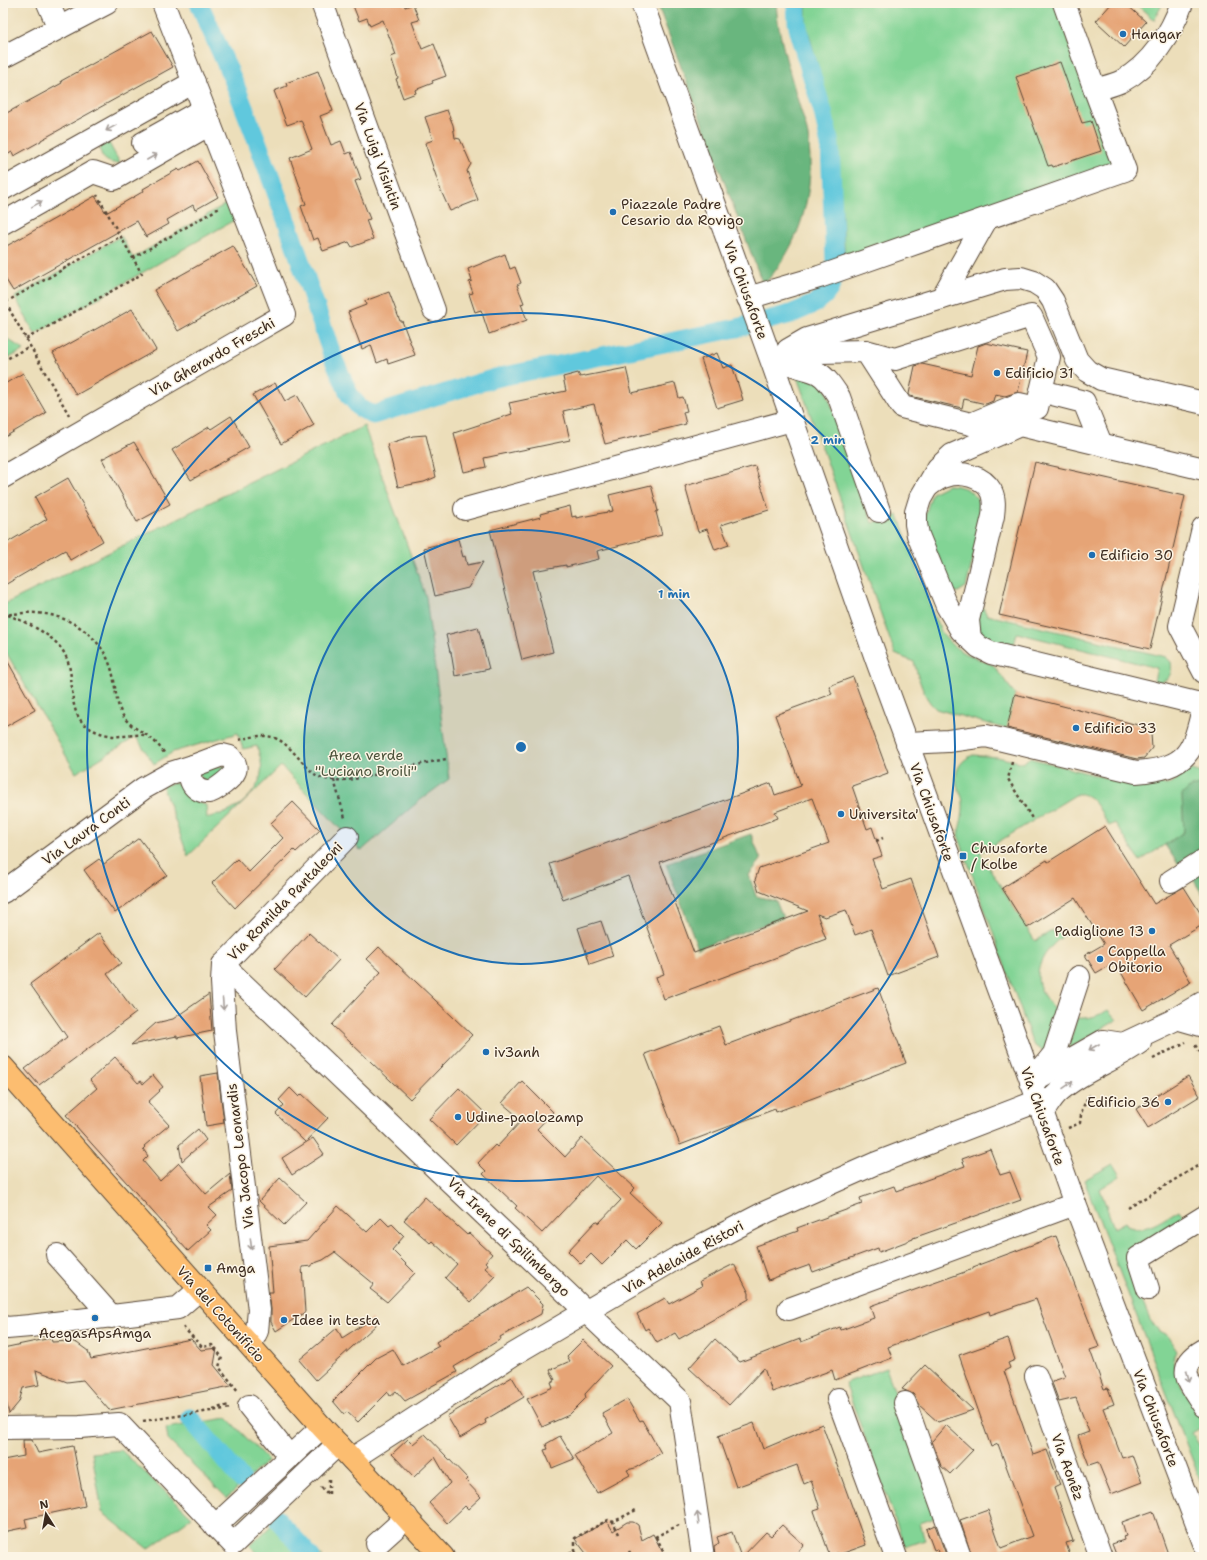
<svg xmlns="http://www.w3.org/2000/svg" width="1207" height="1560" viewBox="0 0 1207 1560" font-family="'Shantell Sans',sans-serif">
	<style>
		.green { fill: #82d495; stroke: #5e7f5a }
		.forest { fill: #69b67e; stroke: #52704e }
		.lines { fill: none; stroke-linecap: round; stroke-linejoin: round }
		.canal { stroke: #60c8dd; stroke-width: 19 }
		.building { fill: #e6a476; fill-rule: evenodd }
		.minor-casing { stroke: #564535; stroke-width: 24 }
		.major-casing { stroke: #564535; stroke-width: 24 }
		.path { stroke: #564535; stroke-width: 2.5; stroke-dasharray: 3 3; stroke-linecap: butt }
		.minor { stroke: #fff; stroke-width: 22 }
		.major { stroke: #fcbd6f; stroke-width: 22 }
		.oneway { stroke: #a79f9a }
		.ring { fill: none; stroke: #1f6fb2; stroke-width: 2 }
		.poi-dot { fill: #1f6fb2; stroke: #fcf5e5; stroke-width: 1.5 }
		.labels { text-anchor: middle; stroke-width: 3; stroke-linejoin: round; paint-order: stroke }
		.poi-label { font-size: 14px; fill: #3b2a1e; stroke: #fcf5e5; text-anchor: start }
		.street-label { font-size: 14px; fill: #3b2a1e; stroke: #fcf5e5 }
		.park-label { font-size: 14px; fill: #4d543c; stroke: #fcf5e5 }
		.centre { fill: #1f6fb2; stroke: #fcf5e5; stroke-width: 2 }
		.ring-label { font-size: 12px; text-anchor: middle; font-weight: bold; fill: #1f6fb2; stroke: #fcf5e5; stroke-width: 3; stroke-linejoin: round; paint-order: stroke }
	</style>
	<rect width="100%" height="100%" fill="#fcf5e5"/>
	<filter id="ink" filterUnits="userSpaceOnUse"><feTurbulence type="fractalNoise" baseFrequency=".025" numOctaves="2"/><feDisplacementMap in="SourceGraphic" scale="8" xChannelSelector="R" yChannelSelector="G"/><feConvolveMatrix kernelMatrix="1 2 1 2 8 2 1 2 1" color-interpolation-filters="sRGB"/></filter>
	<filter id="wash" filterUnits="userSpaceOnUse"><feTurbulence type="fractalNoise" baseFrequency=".012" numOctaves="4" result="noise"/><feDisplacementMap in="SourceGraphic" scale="16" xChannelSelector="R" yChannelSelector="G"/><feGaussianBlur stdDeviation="0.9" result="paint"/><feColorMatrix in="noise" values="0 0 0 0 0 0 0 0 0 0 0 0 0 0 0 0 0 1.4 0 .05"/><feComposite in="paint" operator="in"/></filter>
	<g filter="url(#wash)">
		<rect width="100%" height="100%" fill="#ecdeba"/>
		<!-- green -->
		<g class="green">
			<path d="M806,3h247l4,7 59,159 -271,91 -8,-124 -31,-113z"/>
			<path d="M1135,3h28l-9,17z"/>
			<path d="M105,136l15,27c-10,2 -22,-5 -19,-17 0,-3 2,-7 4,-10z"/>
			<path d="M229,202l7,17 -201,115 -20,-37 106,-61 12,22z"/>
			<path d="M3,335l6,5 15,10 -21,11z"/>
			<path d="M796,374l28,10 48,139 26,-8 36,102 9,18 9,10 12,8 29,12 22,29 -8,35 -71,-20c-13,-11 -17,-30 -22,-47l-19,-8z"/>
			<path d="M364,426l62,171 23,182 -30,22 -58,50 -80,-85 -93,90 -26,-71c4,0 9,-2 13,-2 13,3 16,20 31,22l1,13c6,-2 13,-3 18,-5 16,-6 34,-23 36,-40 2,-9 -2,-19 -4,-27l-14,3 -5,-16 -65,19 -19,12 -18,-27 -60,36 -73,-126v-42z"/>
			<path d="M948,485c25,1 34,14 34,37l-16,65 -8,5h-4l-4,-4 -26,-69 8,-26z"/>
			<path d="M978,599l9,16 179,42 5,5c2,12 -3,22 -17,19l3,-13 -140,-35 -3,12 -33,-7 -4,-4z"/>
			<path d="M973,755l24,2 26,6 6,-5 108,28 14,-2 18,1 18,-14 6,-1 11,4v12c-10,-1 -16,2 -22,9l2,37 -44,29 -25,-38 -6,3c-8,-12 -15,-34 -32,-32l-97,59 55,88 20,-12 12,4c-34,24 -41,54 -5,82l-16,37 -7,-3 -6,-5 -75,-209c2,-10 6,-22 5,-32 0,-6 -4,-12 -6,-18 -4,-14 4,-25 16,-30z"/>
			<path d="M229,766l-22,19 -9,-12 5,-6z"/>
			<path d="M1108,1010l9,10 -49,29 9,-31c12,1 21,-2 31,-8z"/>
			<path d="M1113,1164l7,12 -20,13 14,39 11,-6 2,4c19,8 36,-7 52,-16l6,8 -56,40 -1,7 2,7 20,48 9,11 7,3 11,17c-14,15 18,55 27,70v5l-12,7 12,20v37l-120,-310z"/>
			<path d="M886,1368l55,148 -21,7 5,17 -20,7 -60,-164z"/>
			<path d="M227,1418l41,42 -41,38 -59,-58 -2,-12z"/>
			<path d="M121,1450l71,67 -44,32 -46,-37 -10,-59z"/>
			<path d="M282,1515l41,42h-61l-12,-11z"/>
		</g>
		<!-- forest -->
		<g class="forest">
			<path d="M657,3h119c2,33 13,66 22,98 3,11 8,23 10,35 8,54 -7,110 -45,149z"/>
			<path d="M1198,785l6,1v111l-15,-24 11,-7 -7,-12 -15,10 -13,-19 19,-13 -2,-37 6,-6z"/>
			<path d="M751,834l10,26 -12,15 7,21 20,5 7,17 -85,30 -32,-84z"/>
		</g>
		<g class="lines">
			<!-- canal -->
			<g class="canal">
				<path d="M199,3l35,79 23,59 30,81 47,138 16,36 10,12 13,7 122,-37 242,-50 54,-14 23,-10 10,-8 6,-8 3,-10 2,-16 -5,-117 -7,-33 -22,-71 -4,-19 -1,-19"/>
				<path d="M190,1418l52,62"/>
				<path d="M277,1519l34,38"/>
			</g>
		</g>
		<g id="blocks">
			<!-- building -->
			<g class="building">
				<path d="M352,3h52l1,4 8,-3 6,16 -7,2 10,27 12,-5 12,32 -14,5 1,2 -18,7 1,3 -13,5 -7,-19 2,-1 -7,-21 5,-2 -13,-35 -13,6 -3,-8 -8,3z"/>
				<path d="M1112,3h13l21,19 -22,25 -28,-26z"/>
				<path d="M152,31l21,36 -132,73v1l-27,15 -2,-4 -9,5v-42l59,-32 -1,-2z"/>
				<path d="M1060,62l22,61 9,-2 10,30 -48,16 -1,-2 -4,1 -32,-89z"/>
				<path d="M318,71l15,40 -13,5 11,29 10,-4 5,13 5,-2 10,27 -6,2 15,38 -4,1 7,19 -21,8 -3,-5 -26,9 -5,-13 -5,2 -12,-34 5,-2 -16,-46 22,-9 -11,-29 -14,5 -13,-34 13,-5 -1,-3z"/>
				<path d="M447,110l6,15 2,13 5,1 11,25 -4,7 11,29 -28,11 -9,-20 -16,-48 8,-3 -8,-23z"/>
				<path d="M198,161l20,36 -23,13 -2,-5 -26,15 2,4 -23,13 -9,-16 -124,70 -10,-16v-27l92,-52 11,17 38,-22 -1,-2 35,-20 2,2z"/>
				<path d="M233,246l24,40 -79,45 -24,-41z"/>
				<path d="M505,254l5,15 5,-2 6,16 -4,2 7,18 -3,1 6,16 -38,14 -8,-24 -6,2 -6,-18 4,-1 -4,-11 3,-1 -4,-12z"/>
				<path d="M389,292l11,29h2l13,34 -27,9 -1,-5 -10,4 -6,-18 -9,4 -14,-37 18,-7 -1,-4z"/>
				<path d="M132,309l24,41 -80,45 -23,-42z"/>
				<path d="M986,343l41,9 -9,40 -13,4 -10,-2 -2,7 -7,3 -22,-5 -2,9 -52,-12 -1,-2 6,-28 7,-2 49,11 7,-29z"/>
				<path d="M717,353l6,15 9,-3 11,35 -26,8 -16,-49z"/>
				<path d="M626,368l6,25 43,-10 4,15 4,-1 4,14 -4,1 3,12 -81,20 -11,-40 -31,7 7,29 -86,18 2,9 -22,5 -10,-39 58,-19 -3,-11 57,-12 -3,-14 15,-4 2,4z"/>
				<path d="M23,373l23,40 -43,25v-53z"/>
				<path d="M275,383l10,18 12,-6 17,30 -33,19 -28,-49z"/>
				<path d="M231,416l18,31 -58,33 -19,-30 37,-23 2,2z"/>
				<path d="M426,435l10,42 -12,5 -26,5 -11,-43 26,-8z"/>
				<path d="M134,442l36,62 -33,18 -35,-63z"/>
				<path d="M1035,462l150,34 -35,153 -151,-34z"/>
				<path d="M755,466l14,44 -48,15 8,20 -14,5 -8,-21 -9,3 -13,-46z"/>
				<path d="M68,478l35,63 -33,19 -5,-10 -62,36v-41l44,-26 -12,-22z"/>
				<path d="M651,485l7,26 -2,1 6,23 -65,16 2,8 -33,8v-2l-33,6 20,81 -31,8 -32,-130 51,-13 -1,-3 30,-8 2,11 4,-1v2l37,-7 -4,-16z"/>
				<path d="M458,539l5,18 2,-1 2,9 16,-3 -15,26 -33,8 -11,-48z"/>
				<path d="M478,627l11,42 -34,7 -4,-24h-1l-4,-17z"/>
				<path d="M3,653l32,57 -32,18z"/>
				<path d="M853,677l35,96 -36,13 15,43 5,-2 10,29 -10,3 11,30 28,-10 28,78 -51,19 -17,-47 -16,6 -9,-25 -21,7 -8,-3 9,25 -162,60 -8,-22 8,-3 -36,-98 -65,24 -13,-36 221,-81 4,12 26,-9 -26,-71 57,-21 -3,-8zM812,798l17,45 -70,25 -4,12 4,11 49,20 -114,42 -34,-91 118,-44 -3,-6z"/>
				<path d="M1015,694l127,32 9,8 1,14 -8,10 -7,1 -130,-31z"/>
				<path d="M293,802l27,28 -24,22 -2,-2 -59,58 -23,-25 25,-24 12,13 34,-34 -13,-14z"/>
				<path d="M1105,826l49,78 30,-17 20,32v5l-35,21 22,37 -48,28 -28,-48 -19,11 -11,-18 19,-11 -29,-46 -48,30 -25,-40 45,-28 1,2z"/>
				<path d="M139,838l28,37 -52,38 -31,-43 15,-11 5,5z"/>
				<path d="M601,921l12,35 -23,8 -12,-36z"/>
				<path d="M99,933l22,30 -14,11 29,39 -97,72 -14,-16 42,-32 -37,-53z"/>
				<path d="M309,933l30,27 -34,37 -30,-28z"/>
				<path d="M379,947l93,88 -62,64 -78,-74 49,-53 -14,-13z"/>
				<path d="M878,988l28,75 -130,49 -1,-3 -95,36 -35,-91 74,-28 7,19z"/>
				<path d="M209,994l3,37 -35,7v-2l-46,9 25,-22 17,-4z"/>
				<path d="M115,1057l23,26 3,-2 2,3 10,-9 10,12 -4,3 1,1 -12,11 21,23 -25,21 1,1 -2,2 5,7 -5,5 17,20 19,-18 27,31 24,-20 2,17 -23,16 8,8 -11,10 5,5 -23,21 -122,-136 31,-27 -7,-8z"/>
				<path d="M218,1073l6,50 -18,3 -6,-50z"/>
				<path d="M1188,1076l12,20 -52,32 -12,-19z"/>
				<path d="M522,1081l31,31 -16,17 28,28 17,-19 53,50 -5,5 32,30 -26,26 -9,-9 -25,25 -11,-11 -10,10 -13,-13 28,-30 3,2 22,-23 -25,-24 -54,57 -27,-25 2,-2 -34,-32 3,-3 -8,-8 17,-18 2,2 25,-27 -20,-17z"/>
				<path d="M290,1088l9,9 3,-3 26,24 -23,24 -29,-28 8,-9 -5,-5z"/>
				<path d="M459,1088l27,26 -30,31 -27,-26z"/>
				<path d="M198,1129l8,11 -24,21 -3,-16z"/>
				<path d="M313,1138l11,16 -32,21 -10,-17z"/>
				<path d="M990,1149l10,26 10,-3 11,28 -108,38v1l-34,13 -1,-4 -65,24 -3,-7 -42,15 -12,-34 42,-15 -1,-3 65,-24 -2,-6 34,-12 2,5 69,-25 -3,-7z"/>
				<path d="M280,1178l26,24 -22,23 -25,-24z"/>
				<path d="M425,1197l42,38 2,-2 23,21 -7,8 3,2 -3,4 10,9 -24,25 -26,-24 12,-14 -25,-23 -2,2 -26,-23z"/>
				<path d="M338,1206l29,26 14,-14 8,8 3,-2 12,12 -12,14 23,23 -28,29 -17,-13 4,-5 -39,-32 -12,8 -11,4v2l-10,1 3,45 -29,19 -5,-9v-13l-2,-17h4l-4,-46 38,-5z"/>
				<path d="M1056,1236l43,111 -9,3 14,39 4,-1 6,16 -11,4 19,50 10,-3 10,27 -31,12 -13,-32 -9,3 -11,-29 11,-4 -13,-34 -17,4 -7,-19 1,-2 12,-4 -29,-78 -46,16 -1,-4 -101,36 4,11 -57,22 -3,-10 -60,22 -8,-24 -35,37 -40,-37 26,-29 25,23 60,-23 1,3 39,-15 1,3 33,-12 -4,-12 103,-37v-2z"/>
				<path d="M734,1264l15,29v6l-70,40 -4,-6 -18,10 -9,-15 -3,2 -8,-16 28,-16 4,6 33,-18 -2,-5z"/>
				<path d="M526,1287l17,17 -2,10 -41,23 1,2 -47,28 3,5 -52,29 -9,-10 -6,5 -2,-4 -30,30 -11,-10 -3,2 -11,-13 43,-43 17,-9 10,17 36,-20 -3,-4z"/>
				<path d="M372,1319l4,6 -60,55 -17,-20 38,-32 5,10z"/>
				<path d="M51,1338l1,4 19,-1 6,2 11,8 3,8 100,-20 10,11 16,-2 -3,17 17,21 -122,24 -26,-30 -16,2 -31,-12 3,15 -16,3 -4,14 -10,12 -6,-27v-39z"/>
				<path d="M1008,1338l7,22 -7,3 2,5 -6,3 29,84 14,-5 13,35 -6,3 19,53 -7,2 5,14h-99l-12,-37 28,-10 13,38 31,-12 -34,-92 -7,3 -32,-92z"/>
				<path d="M583,1340l28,26 -26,28 1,4 -17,17 -27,12 -15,-28 26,-12 -2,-5 4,-2 -5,-10 20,-9 -3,-5z"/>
				<path d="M925,1365l48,45 -35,12 -19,-17 -6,-11 -11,-5z"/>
				<path d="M512,1377l12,20 -39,23 1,3 -26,15 -13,-22z"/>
				<path d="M627,1399l13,22 2,-1 19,33 -26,15 -8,2 3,5 -33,18 -22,-38 38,-22 -11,-20z"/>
				<path d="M754,1423l9,26 59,-25 44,121 -28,10 -1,-2 -7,3 -16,-45 6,-2 -8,-26 -1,-2 -7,3 -7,-19 -61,22 -18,-51z"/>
				<path d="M946,1425l27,25 -23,24 -9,-8 -9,-25z"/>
				<path d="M425,1434l43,45 -2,2 15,16 -13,12 -3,-3 -18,17 -18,-20 21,-20 -15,-26 -21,20 -22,-23 16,-15 5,5z"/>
				<path d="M560,1436l14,23 -22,9 -8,-18 4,-1 -2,-5z"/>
				<path d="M23,1440h9l6,13 35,-7 12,60 -60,13 2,8 -24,5v-72l21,-4z"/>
				<path d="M1153,1511l16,46h-52l-5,-13 12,-4 -1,-4 3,-1 -4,-13z"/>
				<path d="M607,1521l6,10 14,-9h6l2,1 3,2 4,15 11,-6 12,23h-76l-14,-18z"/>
				<path d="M782,1525l22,20 -11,12h-51l24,-25 5,4z"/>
				<path d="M935,1525l12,32h-8l-2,-8 -3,1 -8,-21z"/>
				<path d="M732,1532l9,25h-26l-1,-11 5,-3 -2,-6z"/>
			</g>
		</g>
	</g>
	<g filter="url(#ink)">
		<use href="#blocks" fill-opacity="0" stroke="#564535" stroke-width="1"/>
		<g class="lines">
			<!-- minor casing -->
			<g class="minor-casing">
				<g id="minor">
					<path d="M48,3l11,25"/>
					<path d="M322,3l112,307"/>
					<path d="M642,3l131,362 104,296 132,358 66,185 129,339"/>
					<path d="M1064,3l31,87"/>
					<path d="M3,57l104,-54"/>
					<path d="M143,143l61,-34"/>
					<path d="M3,189l191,-107"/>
					<path d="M3,223l90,-51 21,7 96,-55"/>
					<path d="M748,298l71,-21 306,-107 -30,-80c9,-3 19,-5 27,-9 29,-16 49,-47 60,-78"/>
					<path d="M942,298l44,-78"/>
					<path d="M783,362l36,-10 47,-1 36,56 69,17 48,-20 18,4 12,-51 -18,-41 -136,43 -29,-8"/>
					<path d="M1041,391l43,11 17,42"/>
					<path d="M1204,469l-184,-44 -68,30 -14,13 -18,31 -4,13v12l2,11 29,71 14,24 18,17 12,6 213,52"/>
					<path d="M3,477l281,-162 -121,-312"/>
					<path d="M927,487c6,-5 11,-9 19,-11 15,-5 37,0 45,15 4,8 3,16 2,25l-25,104 2,19"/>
					<path d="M465,509l327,-89"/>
					<path d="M879,511l-40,-114c-6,-9 -12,-19 -21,-24 -10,-5 -22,-5 -33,-12l3,-11 19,-11 198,-60 16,-1 13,4 11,7 8,12 24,59 10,11 14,8 103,24"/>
					<path d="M1204,528h-1l-23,98 24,46"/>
					<path d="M907,743l41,-2 38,-5 150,36c53,-4 57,-20 68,-67"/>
					<path d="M222,755l8,2 5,7c1,3 1,6 -1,9 -2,5 -19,18 -25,19 -15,1 -24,-15 -16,-26z"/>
					<path d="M1171,881l33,-21"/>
					<path d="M3,892l141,-104 27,-15 22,-7"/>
					<path d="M223,965l457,436 23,156"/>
					<path d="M223,965l-1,17 3,49 34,279 -2,21 -7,14"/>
					<path d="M223,965l124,-128"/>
					<path d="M1176,1018l28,8"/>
					<path d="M1037,1075l17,-21 25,-77"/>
					<path d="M1031,1082l72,-41 20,3 49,-23 32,-19"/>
					<path d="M1042,1113c5,-6 9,-14 15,-20 24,-22 57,-32 83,-51"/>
					<path d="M57,1255l55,62"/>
					<path d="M1148,1289l-10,-31 66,-41"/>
					<path d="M789,1309l286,-105"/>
					<path d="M3,1327l4,1 23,-2 148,-18 22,-19"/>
					<path d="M1204,1350c-31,18 -14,33 0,56"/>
					<path d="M1036,1376l65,181"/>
					<path d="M838,1399l58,158"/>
					<path d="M905,1403l55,154"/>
					<path d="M249,1406l40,50"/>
					<path d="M3,1428l77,-1 39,-3 114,120 105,-100"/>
					<path d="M352,1459l162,-105 163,-96 89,-46 108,-48 164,-63"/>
					<path d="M215,1526l107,-99"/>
					<path d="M377,1544l30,-27"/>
				</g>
			</g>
			<!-- major casing -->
			<g class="major-casing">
				<path id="major" d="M3,1067l319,360 121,130"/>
			</g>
			<!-- path -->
			<g class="path">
				<path d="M133,258l88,-51"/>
				<path d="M3,298l66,117"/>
				<path d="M6,302l115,-66"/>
				<path d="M26,339l116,-65 -45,-79"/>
				<path d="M3,361l27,-15"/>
				<path d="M3,615c11,-1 22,-3 34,-2 31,2 62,21 73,52 6,15 4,32 11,47 6,13 17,17 27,24 7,5 12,11 17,18"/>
				<path d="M8,615c18,7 44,19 55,36 19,30 -7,73 45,84 12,3 24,-1 36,0"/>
				<path d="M239,740c38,-11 44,1 67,26 6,6 12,12 20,13 19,4 42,-3 60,-7 20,-5 40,-9 60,-13"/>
				<path d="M1012,762l-4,17 25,41"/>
				<path d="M334,780l11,38"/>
				<path d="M876,841l7,-3"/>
				<path d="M1195,1045l9,13"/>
				<path d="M1153,1059l33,-17"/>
				<path d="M1068,1128l12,-5c1,-11 3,-19 10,-28"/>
				<path d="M1128,1208l76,-46"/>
				<path d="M183,1327l19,20 10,-2 10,12 -3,10 19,24"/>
				<path d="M213,1409l16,-4"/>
				<path d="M143,1421l88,-13"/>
				<path d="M329,1479v15"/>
				<path d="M321,1487l8,8"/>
				<path d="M619,1534l-6,-12 23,-12"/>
				<path d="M655,1537l24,-12"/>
				<path d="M656,1537l11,20"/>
				<path d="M575,1551v-13l33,-18 5,2"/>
				<path d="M629,1551l3,6"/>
				<path d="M564,1557l11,-6 3,6"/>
			</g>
			<!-- minor -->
			<use href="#minor" class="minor"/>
			<!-- major -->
			<use href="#major" class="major"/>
		</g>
		<!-- one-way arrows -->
		<defs><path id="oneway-shaft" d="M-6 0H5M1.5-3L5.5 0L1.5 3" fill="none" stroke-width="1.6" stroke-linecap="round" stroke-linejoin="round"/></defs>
		<g class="oneway">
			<use href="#oneway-shaft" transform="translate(111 128) rotate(151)"/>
			<use href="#oneway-shaft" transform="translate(152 157) rotate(-30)"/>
			<use href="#oneway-shaft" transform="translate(37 204) rotate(-29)"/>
			<use href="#oneway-shaft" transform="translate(223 1004) rotate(86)"/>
			<use href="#oneway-shaft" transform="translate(1094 1047) rotate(150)"/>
			<use href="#oneway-shaft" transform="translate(1068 1085) rotate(-35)"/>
			<use href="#oneway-shaft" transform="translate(251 1244) rotate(83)"/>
			<use href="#oneway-shaft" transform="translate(1188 1376) rotate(75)"/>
			<use href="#oneway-shaft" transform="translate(698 1518) rotate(-98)"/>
		</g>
	</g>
	<!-- distance rings -->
	<circle cx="521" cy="747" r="217" fill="#1f6fb2" fill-opacity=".12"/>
	<g class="ring">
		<circle cx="521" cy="747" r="217"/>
		<circle cx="521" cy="747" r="434"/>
	</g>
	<!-- markers -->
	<g class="poi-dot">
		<circle cx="1123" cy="34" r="4"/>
		<circle cx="613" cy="212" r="4"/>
		<circle cx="997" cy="373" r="4"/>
		<circle cx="1092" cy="555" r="4"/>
		<circle cx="1076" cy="728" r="4"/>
		<circle cx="841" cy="814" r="4"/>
		<rect x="959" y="852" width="8" height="8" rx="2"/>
		<circle cx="1152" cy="931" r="4"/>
		<circle cx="1100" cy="959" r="4"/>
		<circle cx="486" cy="1052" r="4"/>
		<circle cx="1168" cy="1102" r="4"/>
		<circle cx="458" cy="1117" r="4"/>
		<rect x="204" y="1264" width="8" height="8" rx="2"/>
		<circle cx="95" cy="1318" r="4"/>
		<circle cx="284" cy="1320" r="4"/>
	</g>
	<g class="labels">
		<!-- poi labels -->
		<g class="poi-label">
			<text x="1131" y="39">Hangar</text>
			<text x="621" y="209">Piazzale Padre<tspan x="621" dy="16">Cesario da Rovigo</tspan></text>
			<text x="1005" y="378">Edificio 31</text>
			<text x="1100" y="560">Edificio 30</text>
			<text x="1084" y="733">Edificio 33</text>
			<text x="849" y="819">Universita'</text>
			<text x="971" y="853">Chiusaforte<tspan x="971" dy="16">/ Kolbe</tspan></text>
			<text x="1144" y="936" text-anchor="end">Padiglione 13</text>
			<text x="1108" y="956">Cappella<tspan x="1108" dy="16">Obitorio</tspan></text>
			<text x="494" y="1057">iv3anh</text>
			<text x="1160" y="1107" text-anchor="end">Edificio 36</text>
			<text x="466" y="1122">Udine-paolozamp</text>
			<text x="216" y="1273">Amga</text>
			<text x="292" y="1325">Idee in testa</text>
			<text x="95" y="1338" text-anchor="middle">AcegasApsAmga</text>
		</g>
		<!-- street labels -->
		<g class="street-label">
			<text transform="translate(378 156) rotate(70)" y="5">Via Luigi Visintin</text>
			<text transform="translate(746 290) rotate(70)" y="5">Via Chiusaforte</text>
			<text transform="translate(212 357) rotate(-30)" y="5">Via Gherardo Freschi</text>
			<text transform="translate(932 812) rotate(70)" y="5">Via Chiusaforte</text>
			<text transform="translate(86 831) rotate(-36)" y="5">Via Laura Conti</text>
			<text transform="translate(285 901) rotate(-46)" y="5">Via Romilda Pantaleoni</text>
			<text transform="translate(1043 1116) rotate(70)" y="5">Via Chiusaforte</text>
			<text transform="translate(240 1156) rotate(-97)" y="5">Via Jacopo Leonardis</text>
			<text transform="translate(509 1237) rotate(44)" y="5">Via Irene di Spilimbergo</text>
			<text transform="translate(683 1257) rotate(-29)" y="5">Via Adelaide Ristori</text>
			<text transform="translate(221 1314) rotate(48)" y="5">Via del Cotonificio</text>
			<text transform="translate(1156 1418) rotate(69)" y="5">Via Chiusaforte</text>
			<text transform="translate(1068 1467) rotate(70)" y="5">Via Aonêz</text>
		</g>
		<!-- park labels -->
		<g class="park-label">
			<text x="366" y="760">Area verde<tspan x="366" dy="16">"Luciano Broili"</tspan></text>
		</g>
	</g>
	<circle cx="521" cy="747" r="6" class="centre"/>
	<g class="ring-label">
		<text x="828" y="444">2 min</text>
		<text x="674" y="598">1 min</text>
	</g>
	<!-- margin -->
	<rect width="1207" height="1560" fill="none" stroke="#fcf5e5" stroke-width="16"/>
	<!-- north arrow -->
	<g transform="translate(46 1514) rotate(349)" stroke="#fcf5e5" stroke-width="3" paint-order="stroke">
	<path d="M0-3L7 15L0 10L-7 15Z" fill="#3b2a1e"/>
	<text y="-6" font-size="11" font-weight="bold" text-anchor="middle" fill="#3b2a1e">N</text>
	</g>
</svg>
